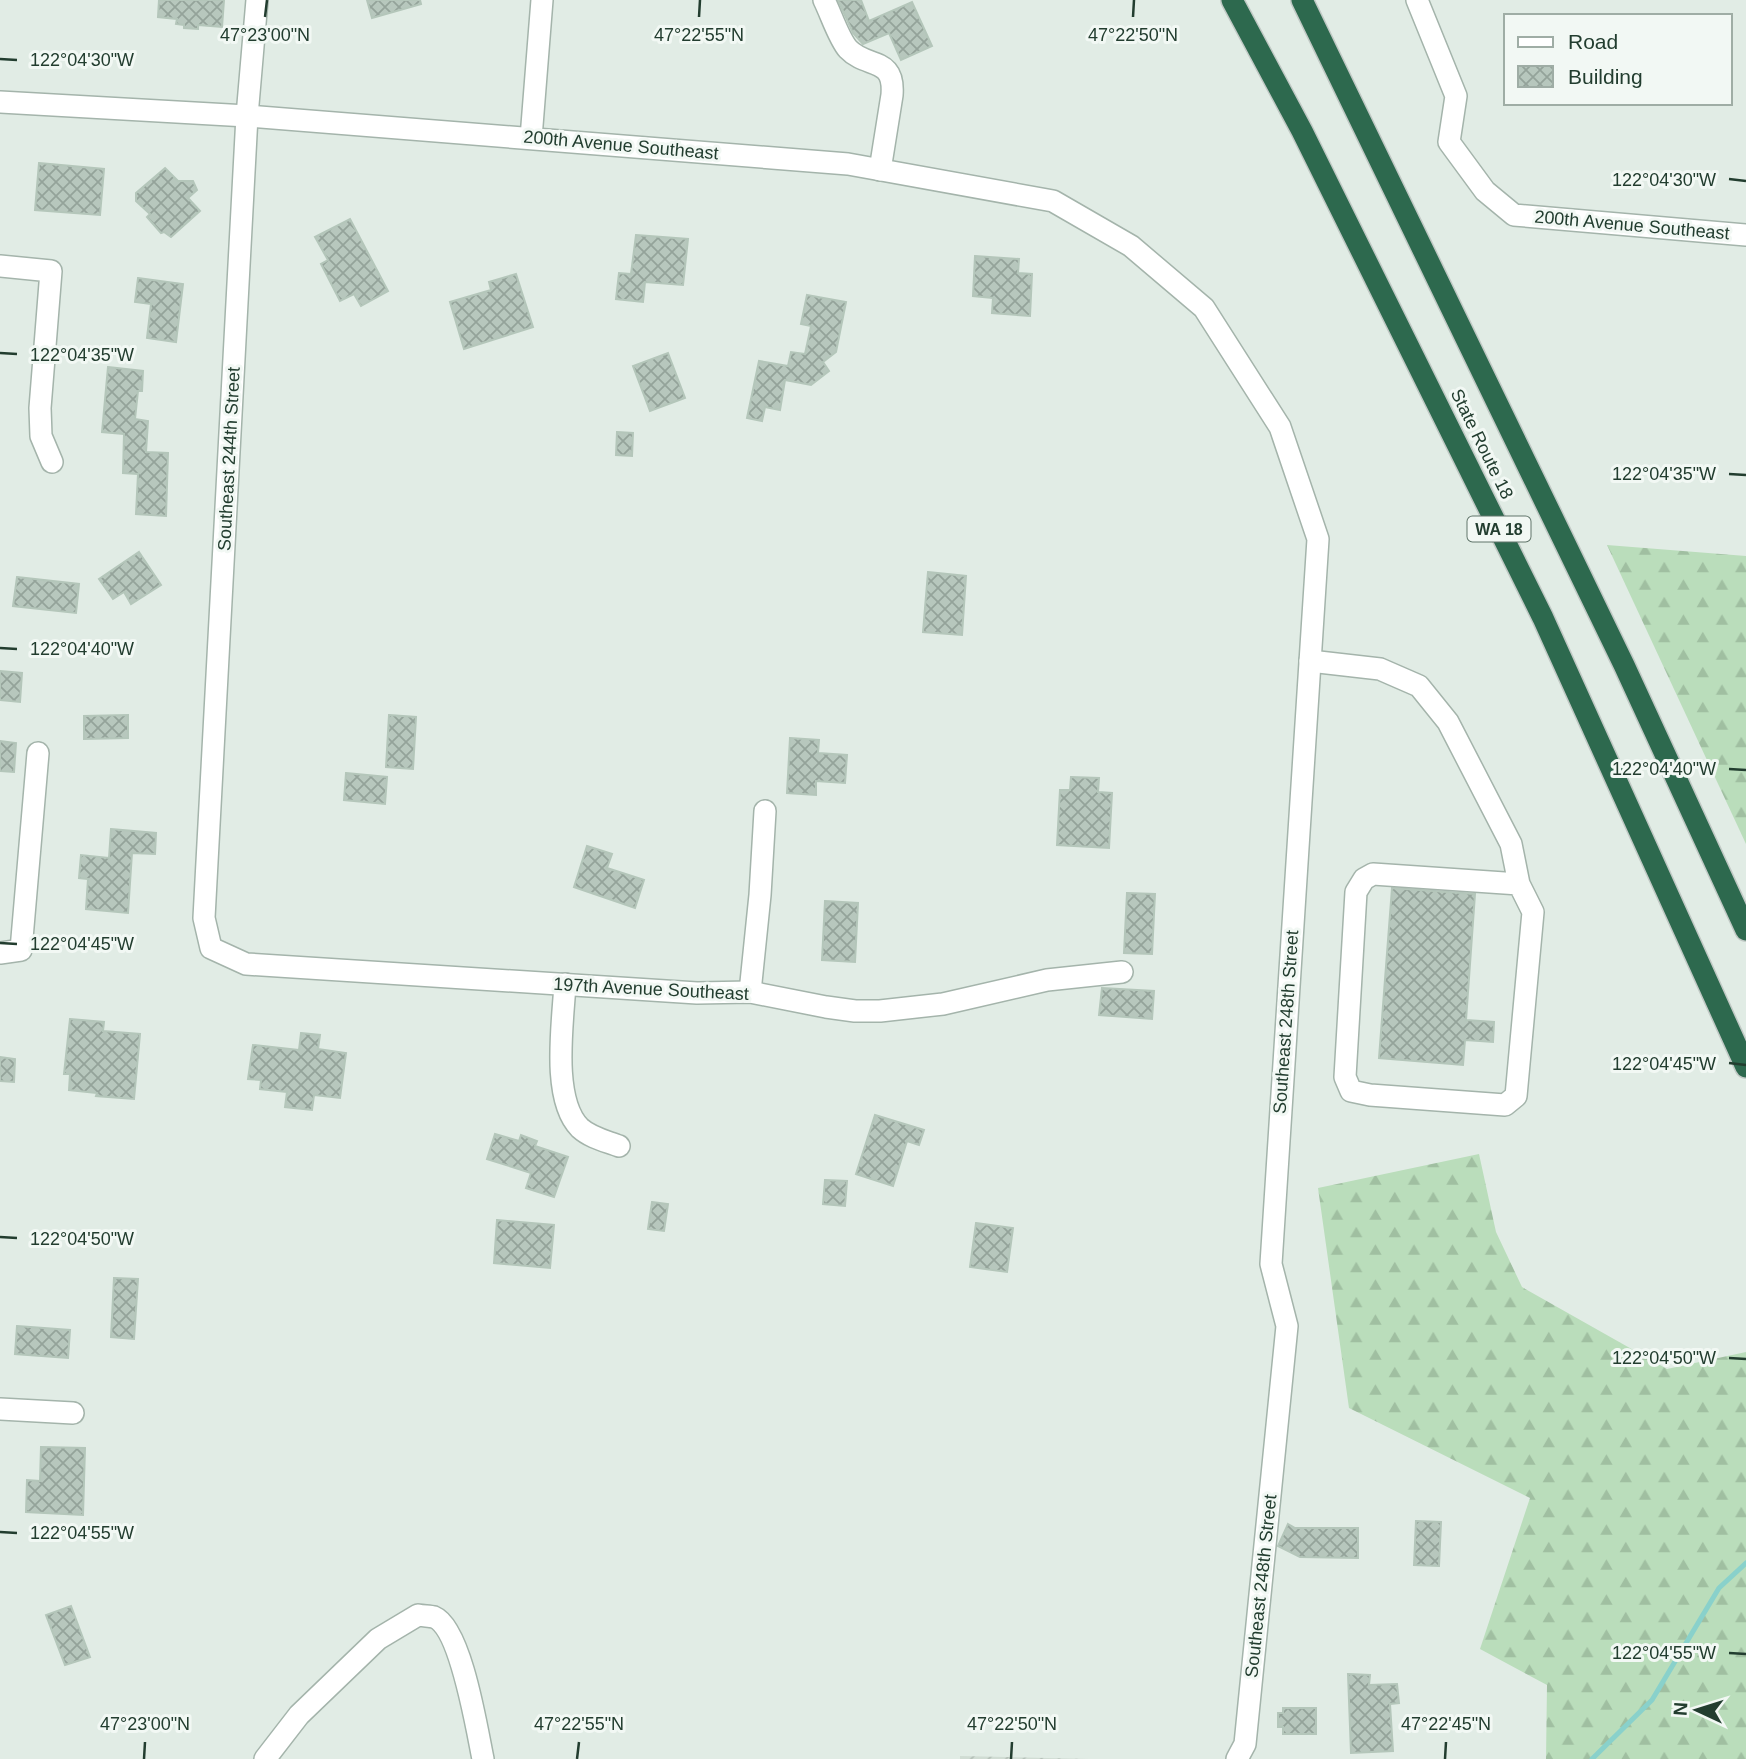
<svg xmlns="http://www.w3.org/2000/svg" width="1746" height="1759" viewBox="0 0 1746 1759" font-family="Helvetica,sans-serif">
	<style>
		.industrial { fill: url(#industrial-furrows) }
		.forest { fill: url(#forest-firs) }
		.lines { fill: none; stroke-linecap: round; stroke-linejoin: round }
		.stream { stroke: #89d1cb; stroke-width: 5 }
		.building { fill: url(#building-cross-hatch); stroke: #b4c6ba; stroke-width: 2 }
		.minor-casing { stroke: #a4b4ab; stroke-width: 24 }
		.highway-casing { stroke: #c1c9c5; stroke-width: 24 }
		.minor { stroke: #fff; stroke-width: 21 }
		.highway { stroke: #2d694e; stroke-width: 21 }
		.ticks { fill: none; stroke: #223d2f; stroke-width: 2.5 }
		.labels { text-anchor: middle; stroke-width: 6; stroke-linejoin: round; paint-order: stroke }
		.shield { fill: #f2f8f4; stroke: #60756a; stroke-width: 2 }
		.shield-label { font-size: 16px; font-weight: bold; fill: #223d2f }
		.street-label { font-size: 18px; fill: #223d2f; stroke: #f2f8f4 }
		.ticks-label { font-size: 18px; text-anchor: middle; fill: #223d2f; stroke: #f2f8f4; stroke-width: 6; stroke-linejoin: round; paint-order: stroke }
	</style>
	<defs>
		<pattern id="industrial-furrows" width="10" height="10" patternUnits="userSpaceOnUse" patternTransform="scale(1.75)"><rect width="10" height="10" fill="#d0dcd3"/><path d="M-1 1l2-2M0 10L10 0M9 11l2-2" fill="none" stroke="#b2beb5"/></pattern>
		<pattern id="forest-firs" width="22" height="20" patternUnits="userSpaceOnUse" patternTransform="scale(1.75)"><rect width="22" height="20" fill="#baddbb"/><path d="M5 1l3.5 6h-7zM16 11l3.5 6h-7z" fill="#a0bfa1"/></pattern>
		<pattern id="building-cross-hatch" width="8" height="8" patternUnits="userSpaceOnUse" patternTransform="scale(1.75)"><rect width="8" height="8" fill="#b7c7bd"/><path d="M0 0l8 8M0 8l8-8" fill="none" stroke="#94a39a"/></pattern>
	</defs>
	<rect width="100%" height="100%" fill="#e1ece5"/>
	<!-- industrial -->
	<path class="industrial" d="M960,1756l129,3h-129z"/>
	<!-- forest -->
	<g class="forest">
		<path d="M1607,545l139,11v288z"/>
		<path d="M1479,1154l17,78 26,55 145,82 79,-17v407h-200l1,-74 -67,-36 50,-151 -181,-90 -31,-220z"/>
	</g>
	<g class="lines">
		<!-- stream -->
		<path class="stream" d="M1592,1759l60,-59 67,-112 27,-25"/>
	</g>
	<!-- building -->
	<g class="building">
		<path d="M159,0h65l-2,27 -24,-2v4l-14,-1v-3l-8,-1 1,-5 -19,-2z"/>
		<path d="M367,0h53l1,4 -49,14z"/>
		<path d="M838,0h23l8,21 43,-19 20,44 -31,14 -12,-27 -26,11 -10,-11z"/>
		<path d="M39,163l65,6 -4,46 -65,-5z"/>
		<path d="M165,168l13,13h15l4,9 -9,8 12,13 -29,26 -7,-5 -3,1 -14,-16 3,-3 -14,-13v-8z"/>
		<path d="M350,219l38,72 -27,15 -7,-12 -14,7 -19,-37 7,-4 -13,-23z"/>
		<path d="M636,235l52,4 -5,46 -38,-3 -2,20 -27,-3 3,-26 12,1z"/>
		<path d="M975,256l44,3 -1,14 14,1 -2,42 -38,-3 1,-15 -20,-2z"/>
		<path d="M516,274l17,53 -69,22 -14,-47 41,-12 -2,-8z"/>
		<path d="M138,278l45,6 -7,58 -29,-4 4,-34 -16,-2z"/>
		<path d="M807,295l39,7 -10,50 -13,10 6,9 -18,14 -26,-5 -5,30 -15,-3 -3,14 -15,-3 12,-57 29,5 3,-14 14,2 6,-28 -10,-2z"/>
		<path d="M668,353l17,45 -35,13 -17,-45z"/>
		<path d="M108,367l35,4 -1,20h-4l-3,28 13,2 -2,31 22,1 -2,63 -30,-2 2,-40 -15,-1 1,-39 -22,-2z"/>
		<path d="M617,432l16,1 -1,23 -16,-1z"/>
		<path d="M139,552l22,33 -30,19 -7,-12 -11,7 -14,-20z"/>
		<path d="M928,572l38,4 -4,59 -39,-3z"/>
		<path d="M17,577l62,7 -3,29 -63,-7z"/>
		<path d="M0,671l22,2 -2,29 -20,-2z"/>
		<path d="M128,715v23l-44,1v-23z"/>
		<path d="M389,715l27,2 -3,52 -27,-2z"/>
		<path d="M790,738l29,2 -1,13 29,2 -2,28 -29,-2v14l-29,-2z"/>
		<path d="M0,741l16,2 -2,29 -14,-1z"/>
		<path d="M346,773l41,4 -2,27 -41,-4z"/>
		<path d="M1071,777l28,1 -1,14 14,1 -3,55 -52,-3 3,-55h10z"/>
		<path d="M111,829l45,4 -1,21 -23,-1 -4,60 -42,-4 2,-30 -9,-1 2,-23 28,3z"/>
		<path d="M587,846l25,8 -5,14 37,12 -9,28 -61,-21z"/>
		<path d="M1392,888l83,6 -9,126 28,2 -1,20 -28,-2 -2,25 -84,-7z"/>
		<path d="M1127,893l28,1 -3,60 -28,-1z"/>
		<path d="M825,901l33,2 -3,59 -33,-2z"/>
		<path d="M1102,988l52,3 -2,28 -53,-4z"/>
		<path d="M70,1019l34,3 -1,9 37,3 -6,65 -38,-3 1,-3 -28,-3 1,-16h-6z"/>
		<path d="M301,1033l19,2 -2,14 28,4 -6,45 -26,-3 -2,15 -27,-3 2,-15 -27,-3 1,-9 -13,-1 5,-34 46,5z"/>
		<path d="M0,1057l15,2 -1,23 -14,-1z"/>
		<path d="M875,1115l49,15 -5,15 -12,-4 -14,45 -37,-12z"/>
		<path d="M495,1134l24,7 2,-6 16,6 -2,5 33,11 -14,40 -28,-9 5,-15 -44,-14z"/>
		<path d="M825,1180l22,1 -2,25 -22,-2z"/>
		<path d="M652,1202l16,2 -4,27 -16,-2z"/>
		<path d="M497,1220l57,5 -4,43 -56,-5z"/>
		<path d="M976,1223l37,5 -6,44 -37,-5z"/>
		<path d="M114,1278l24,1 -4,60 -23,-2z"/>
		<path d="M17,1326l53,4 -2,28 -53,-4z"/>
		<path d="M41,1447l44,1 -2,67 -57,-3 1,-32 13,1z"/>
		<path d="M1416,1521l25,1 -2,44 -25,-1z"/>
		<path d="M1288,1524l7,4h63v30l-58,-1 -22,-11z"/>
		<path d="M71,1606l19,51 -25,8 -19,-50z"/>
		<path d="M1348,1674l22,1 -1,10 28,-1 2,19 -9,1 3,47 -42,2z"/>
		<path d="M1283,1708h33v26h-33v-7h-5v-14h5z"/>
	</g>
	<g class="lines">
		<!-- minor casing -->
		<g class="minor-casing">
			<g id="minor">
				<path d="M257,0l-10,116 -43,802 7,30 35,16 451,29 53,-1 76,15 29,4h25l63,-7 104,-24 75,-8"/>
				<path d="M824,0c7,14 15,39 24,49 19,20 47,7 44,46l-12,75"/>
				<path d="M1417,0l39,96 -7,46 36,49 29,24 232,20"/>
				<path d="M0,102l247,14 601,48 205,37 78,45 73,62 76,119 38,112 -47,725 16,62 -42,418 -8,15"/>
				<path d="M531,138l11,-138"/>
				<path d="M0,266l51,5 -11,137 1,28 11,26"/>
				<path d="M1310,661l70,8 39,17 29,36 63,122 8,40 -146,-10 -9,5 -8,13 -11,185 6,14 19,4 135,10 11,-9 17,-184 -14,-28"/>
				<path d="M0,953l21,-3 17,-197"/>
				<path d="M565,984c-2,38 -14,115 15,144 11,10 26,13 39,18"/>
				<path d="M750,992l10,-97 5,-84"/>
				<path d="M0,1409l73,4"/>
				<path d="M265,1759l34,-44 79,-76 40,-24c5,1 12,1 16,2 27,11 43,113 49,142"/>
			</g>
		</g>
		<!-- highway casing -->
		<g class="highway-casing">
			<g id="highway">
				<path d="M1232,0l70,131 241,487 203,449"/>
				<path d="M1302,0l322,665 122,265"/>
			</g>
		</g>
		<!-- minor -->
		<use href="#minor" class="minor"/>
		<!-- highway -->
		<use href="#highway" class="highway"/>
	</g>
	<!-- ticks -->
	<path class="ticks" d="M265,17l2,-17M699,17l1,-17M1133,17l1,-17M0,59l17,1M1729,179l17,2M0,353l17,1M1729,474l17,1M0,648l17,1M1729,769l17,1M0,943l17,1M1729,1063l17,2M0,1237l17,1M1729,1358l17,1M0,1532l17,1M1729,1653l17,1M144,1759l1,-17M577,1759l2,-17M1011,1759l1,-17M1445,1759l1,-17"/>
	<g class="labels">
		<!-- shield labels -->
		<rect class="shield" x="1467.5" y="516.5" width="63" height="25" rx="5"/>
		<g class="shield-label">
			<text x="1499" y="535">WA 18</text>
		</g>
		<!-- street labels -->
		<g class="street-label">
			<text transform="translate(621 145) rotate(5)" y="6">200th Avenue Southeast</text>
			<text transform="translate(1632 225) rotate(5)" y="6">200th Avenue Southeast</text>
			<text transform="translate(1482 444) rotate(64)" y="6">State Route 18</text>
			<text transform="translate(229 459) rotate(-87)" y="6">Southeast 244th Street</text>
			<text transform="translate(651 989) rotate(3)" y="6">197th Avenue Southeast</text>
			<text transform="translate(1286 1022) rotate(-86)" y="6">Southeast 248th Street</text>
			<text transform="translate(1261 1586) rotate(-84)" y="6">Southeast 248th Street</text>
		</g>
	</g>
	<g class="ticks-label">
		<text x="265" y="41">47°23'00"N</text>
		<text x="699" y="41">47°22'55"N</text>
		<text x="1133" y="41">47°22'50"N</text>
		<text x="82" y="66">122°04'30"W</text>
		<text x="1664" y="186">122°04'30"W</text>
		<text x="82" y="361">122°04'35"W</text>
		<text x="1664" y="480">122°04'35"W</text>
		<text x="82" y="655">122°04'40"W</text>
		<text x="1664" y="775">122°04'40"W</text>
		<text x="82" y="950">122°04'45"W</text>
		<text x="1664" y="1070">122°04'45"W</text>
		<text x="82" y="1245">122°04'50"W</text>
		<text x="1664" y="1364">122°04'50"W</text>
		<text x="82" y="1539">122°04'55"W</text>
		<text x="1664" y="1659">122°04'55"W</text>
		<text x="145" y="1730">47°23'00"N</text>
		<text x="579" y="1730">47°22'55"N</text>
		<text x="1012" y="1730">47°22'50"N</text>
		<text x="1446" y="1730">47°22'45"N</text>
	</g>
	<!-- legend -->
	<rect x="1504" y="14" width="228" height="91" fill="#f2f8f4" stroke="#9fada5" stroke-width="2"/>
	<rect x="1518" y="37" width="35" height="10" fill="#ffffff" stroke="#9fada5" stroke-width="2"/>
	<text x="1568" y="49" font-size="21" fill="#223d2f">Road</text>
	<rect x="1518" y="66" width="35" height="21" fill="url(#building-cross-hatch)" stroke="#9fada5" stroke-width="2"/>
	<text x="1568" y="84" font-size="21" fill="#223d2f">Building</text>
	<!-- north arrow -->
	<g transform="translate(1697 1710) rotate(274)" stroke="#f2f8f4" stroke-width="5" paint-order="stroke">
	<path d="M0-5L12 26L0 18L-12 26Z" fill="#223d2f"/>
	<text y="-10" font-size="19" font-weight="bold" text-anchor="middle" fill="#223d2f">N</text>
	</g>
</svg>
